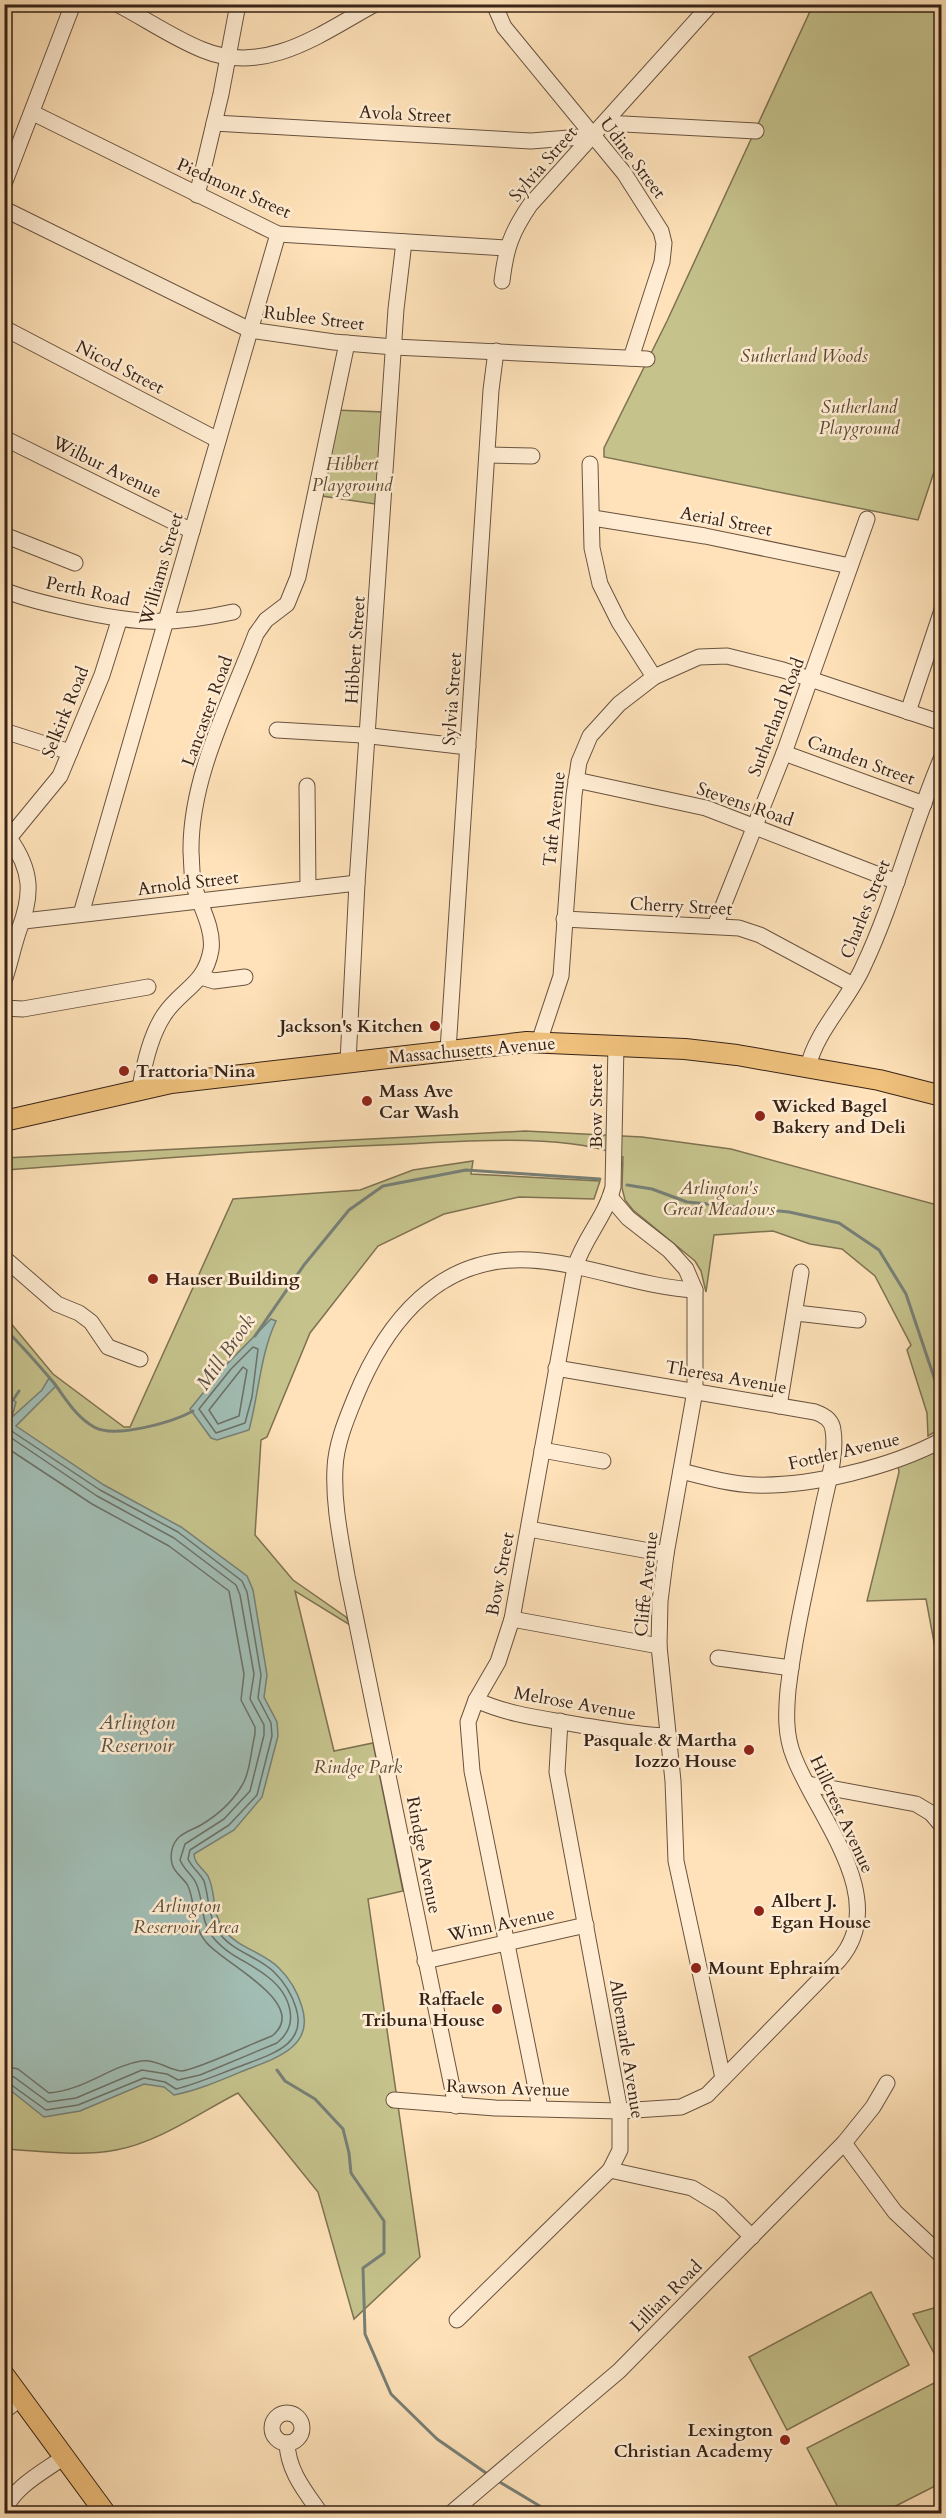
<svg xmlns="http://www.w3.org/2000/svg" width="946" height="2518" viewBox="0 0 946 2518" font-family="Cardo,serif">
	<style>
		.green { fill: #c5c28c; stroke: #7e7252; stroke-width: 1.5 }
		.water { fill: #a1bdb4; stroke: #777f76; stroke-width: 1.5 }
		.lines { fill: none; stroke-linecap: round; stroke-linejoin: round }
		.shore { stroke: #6c7066; stroke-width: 1.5 }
		.stream { stroke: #777f76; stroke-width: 3 }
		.minor-casing { stroke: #695340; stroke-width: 17 }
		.major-casing { stroke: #372318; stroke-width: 22 }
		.minor { stroke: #ffecd2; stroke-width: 15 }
		.major { stroke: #f0c17c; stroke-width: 20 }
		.poi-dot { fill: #8f2418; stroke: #ffecd2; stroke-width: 2 }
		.labels { text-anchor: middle; stroke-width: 5; stroke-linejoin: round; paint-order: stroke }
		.street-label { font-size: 18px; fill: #372318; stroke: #ffecd2 }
		.park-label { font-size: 18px; font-style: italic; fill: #5a4b35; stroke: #ffecd2 }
		.poi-label { font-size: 18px; font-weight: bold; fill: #372318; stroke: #ffecd2; text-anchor: start }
		.water-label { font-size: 20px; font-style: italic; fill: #575147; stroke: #ffecd2 }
	</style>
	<rect width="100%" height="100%" fill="#ffe2b9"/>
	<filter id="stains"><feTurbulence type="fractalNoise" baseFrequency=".00333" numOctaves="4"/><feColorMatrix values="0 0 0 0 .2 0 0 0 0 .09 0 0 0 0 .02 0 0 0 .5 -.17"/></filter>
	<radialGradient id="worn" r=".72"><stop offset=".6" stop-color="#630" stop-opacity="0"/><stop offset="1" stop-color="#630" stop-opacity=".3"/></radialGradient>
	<!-- green -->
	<g class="green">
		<path d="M813,5h128l1,443 -24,72 -314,-63v-9l63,-127z"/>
		<path d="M335,410l48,2 -8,92 -53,-8z"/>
		<path d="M525,1131l117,6 89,12 210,57v222l-13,8 -1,-23 -20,-63 4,-5 -36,-69 -33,-27 -32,-5 -37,-13 -59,4 -8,57 -5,-21 -6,-10 -62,-51 -8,-10 -3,-12 1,-31c-51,-24 -158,-16 -216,-13 -134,5 -268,16 -402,26v-12z"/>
		<path d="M473,1161l-2,13 129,7 -6,18 -75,-2 -75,17 -66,32 -68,87 -43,104 -6,3 -6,95 38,45 53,37 4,8 -55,-34 39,160 39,-8 30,148 -35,8 52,358 -66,62 -36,-127 -80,-99c-39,20 -79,49 -122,57 -36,7 -75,1 -111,-1l-1,-834 49,59 71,53h6l103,-228 127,-9 53,-20z"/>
		<path d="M936,1451l6,3 -1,226 -15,-81 -59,2 32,-129 -1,-6z"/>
		<path d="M871,2292l38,73 -122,65 -38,-73z"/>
		<path d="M941,2306h1l-1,60 -28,-52z"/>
		<path d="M936,2382l5,12v89l-59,30h-41l-34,-65z"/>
	</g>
	<!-- water -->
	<g class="water">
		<path d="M271,1319l5,2c-16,34 -17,72 -27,109l-32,10 -6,-2 -21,-29 36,-44z"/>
		<path d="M49,1378l7,8 -40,40 88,59 77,42 66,49 6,14 14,85 -3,22 13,25 1,14 -16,61 -28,33 -40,24c0,10 9,14 14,22 8,16 4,37 15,53 15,19 40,23 56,39 11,11 19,25 23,39 13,41 -29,52 -59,64 -24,10 -45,19 -69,24l-10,-8 -20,-3 -64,27 -36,6 -39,-31 -1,-688 5,-1 7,5 -4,15 30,-27z"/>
	</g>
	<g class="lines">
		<!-- shore -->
		<g class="shore">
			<path d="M253,1347l5,2 -6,48 -7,26 -29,10 -17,-24 32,-40z"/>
			<path d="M243,1367l4,3 -8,46 -21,8 -9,-14z"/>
			<path d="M4,1404l4,2 -1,7 5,7 -2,7 3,5 87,58 78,42 64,49 5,11 14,83 -3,23 13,25 1,13 -15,59 -28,30 -39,25 -2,9c4,9 12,14 16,22 5,16 4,34 13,49 14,22 42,26 58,43 10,10 17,22 21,35 12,38 -28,47 -55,58 -22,8 -42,17 -65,23l-11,-7 -21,-4 -66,27 -32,5 -36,-26 -6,-2"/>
			<path d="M4,1433l93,63 77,42 62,47 4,10 14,79 -4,25 14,26v10l-14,56 -26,28 -39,25 -5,16c4,10 12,14 16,23 8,17 4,37 16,53 15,20 38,26 56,41 22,17 33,47 9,66l-77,32 -22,5 -11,-6 -25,-4 -66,28 -28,4 -34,-25 -10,-2"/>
			<path d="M4,1446l88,58 77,42 60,45 15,83 -3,26 14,27v7c-4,16 -5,40 -14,53 -9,15 -25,29 -40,38 -7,4 -17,7 -23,13 -6,7 -8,17 -6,26 3,10 12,14 16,22 8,18 4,40 18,56 16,21 106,62 66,94 -17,6 -77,35 -91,35 -12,-1 -25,-12 -40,-10 -31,5 -56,29 -92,32l-31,-24 -14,-3"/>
		</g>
		<!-- stream -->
		<g class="stream">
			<path d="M627,1185l25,4 35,13 102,10 50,11 40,27 27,44 36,107"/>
			<path d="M4,1328c18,18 34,36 50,55 12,16 22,34 40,44 21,12 79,-5 99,-16"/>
			<path d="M255,1336l49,-71 45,-55 34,-24 83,-16 134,9"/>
			<path d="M13,1400l6,-9"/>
			<path d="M277,2070l8,11 30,18 28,30 6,24 2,20 33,48v32l-21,15 2,66 26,60 46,45 49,34"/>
			<path d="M498,2481l55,33"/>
			<path d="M561,2514l39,-6 13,6"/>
		</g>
		<!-- minor casing -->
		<g class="minor-casing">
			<g id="minor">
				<path d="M117,4c29,15 56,34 86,46 63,26 119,-17 172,-46"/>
				<path d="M494,4l10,23 120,146 37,58 3,12 -2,19 -31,96"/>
				<path d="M33,113l245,121 228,14"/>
				<path d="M214,123l317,18 63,-5"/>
				<path d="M605,123l151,8"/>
				<path d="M4,184l69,-180"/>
				<path d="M197,195l24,-101 17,-90"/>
				<path d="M4,209l246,121 84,12 60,5 253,12"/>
				<path d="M502,281c4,-33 9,-48 28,-76l181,-201"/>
				<path d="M4,328l214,112"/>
				<path d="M4,438l188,93"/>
				<path d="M488,455l44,1"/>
				<path d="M590,464l2,84 8,36 19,38 35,55"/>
				<path d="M593,518l112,18 145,30"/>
				<path d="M4,535l71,28"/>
				<path d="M4,590c18,8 40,13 58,17 67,16 103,20 171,5"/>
				<path d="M908,712l34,-102"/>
				<path d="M277,730l85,5 106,12"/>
				<path d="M4,731l66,21"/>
				<path d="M784,753l140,51"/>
				<path d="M576,780l130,28 191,74"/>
				<path d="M307,786l1,102"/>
				<path d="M9,838l51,-62 42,-101 17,-54"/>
				<path d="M81,914l197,-680"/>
				<path d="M564,919l175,9 21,7 93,50"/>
				<path d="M24,921l333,-38"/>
				<path d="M715,926l69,-173 83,-234"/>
				<path d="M201,977l13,4 31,-4"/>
				<path d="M4,981c6,-17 9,-34 15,-51 14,-36 13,-60 -10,-92"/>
				<path d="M4,1008l19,1 125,-22"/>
				<path d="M539,1042l22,-66 13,-181 5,-33 11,-26 29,-32 35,-27 45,-20 28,-1 56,14 159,53"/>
				<path d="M448,1050l43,-660 5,-39"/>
				<path d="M348,1062l9,-179 39,-574 8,-67"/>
				<path d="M808,1067c8,-36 40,-66 55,-100 32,-67 49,-141 79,-210"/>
				<path d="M140,1088c4,-24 10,-52 24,-73 17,-26 41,-30 47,-65 3,-20 -10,-43 -16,-61 -4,-11 -3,-26 -4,-37 -1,-75 39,-149 65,-218l10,-14 21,-16 11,-27 49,-234"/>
				<path d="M610,1197l18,21 41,32 17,19 9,21v101l-29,163 -6,47 -1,45 14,135 3,80 47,217"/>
				<path d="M4,1258l53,46 22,9 12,9 17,25 32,12"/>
				<path d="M796,1313l62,7"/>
				<path d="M779,1406l22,-134"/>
				<path d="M542,1450l61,11"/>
				<path d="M681,1471c24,6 48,13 73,14 56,2 138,-18 188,-45"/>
				<path d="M529,1529l137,25"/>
				<path d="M512,1619l147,27"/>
				<path d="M718,1658l73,10"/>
				<path d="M476,1700c35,16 72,19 109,26 28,4 56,10 84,10"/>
				<path d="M808,1784l108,20 15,9 11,13"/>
				<path d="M425,1961l161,-36"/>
				<path d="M394,2100l101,8 125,3 61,-4 26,-12 132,-135c53,-61 -22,-143 -45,-203 -9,-22 -8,-44 -6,-67 7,-60 22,-120 34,-179 5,-25 15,-56 11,-81 -1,-10 -9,-15 -18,-18l-259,-44"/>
				<path d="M456,2106l-109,-530c-6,-36 -14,-72 -12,-108 1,-24 11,-48 20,-70 31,-76 84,-143 175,-138 56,3 109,27 165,30"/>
				<path d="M540,2108l-68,-337 -4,-49 8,-22 22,-38 14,-43 63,-352c9,-29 31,-51 38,-80l3,-142"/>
				<path d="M844,2143l51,69 47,44"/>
				<path d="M610,2170l82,18 28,17 32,32"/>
				<path d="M457,2320l153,-150 10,-20v-39l-63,-339 3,-51"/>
				<path d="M4,2411l16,-12"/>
				<circle cx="287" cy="2428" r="15"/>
				<path d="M287,2443c1,28 18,48 34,71"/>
				<path d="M4,2512c9,-25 39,-40 60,-55"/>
				<path d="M450,2514l169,-143 225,-228 29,-36 14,-24"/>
			</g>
		</g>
		<!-- major casing -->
		<g class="major-casing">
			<g id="major">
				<path d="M4,1121l167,-38 356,-41 158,7 52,6 142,25 63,16"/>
				<path d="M4,2375l102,139"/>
			</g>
		</g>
		<!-- minor -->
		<use href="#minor" class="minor"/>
		<!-- major -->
		<use href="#major" class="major"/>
	</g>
	<!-- markers -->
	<g class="poi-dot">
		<circle cx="435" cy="1026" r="6"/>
		<circle cx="124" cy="1071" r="6"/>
		<circle cx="367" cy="1101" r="6"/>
		<circle cx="760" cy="1116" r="6"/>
		<circle cx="153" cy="1279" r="6"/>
		<circle cx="749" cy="1750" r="6"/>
		<circle cx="759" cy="1911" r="6"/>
		<circle cx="696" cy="1968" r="6"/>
		<circle cx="497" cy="2009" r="6"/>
		<circle cx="785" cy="2440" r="6"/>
	</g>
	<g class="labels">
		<!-- street labels -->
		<g class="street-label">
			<text transform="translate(405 114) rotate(3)" y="6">Avola Street</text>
			<text transform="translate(633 158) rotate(53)" y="6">Udine Street</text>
			<text transform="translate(543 164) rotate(-49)" y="6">Sylvia Street</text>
			<text transform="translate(234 188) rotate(24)" y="6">Piedmont Street</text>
			<text transform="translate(314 318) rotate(7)" y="6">Rublee Street</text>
			<text transform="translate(120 367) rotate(27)" y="6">Nicod Street</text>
			<text transform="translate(107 467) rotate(26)" y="6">Wilbur Avenue</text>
			<text transform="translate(726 521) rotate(11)" y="6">Aerial Street</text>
			<text transform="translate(161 569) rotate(-74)" y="6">Williams Street</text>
			<text transform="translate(88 591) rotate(12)" y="6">Perth Road</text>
			<text transform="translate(355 650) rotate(-86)" y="6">Hibbert Street</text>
			<text transform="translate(452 699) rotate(-86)" y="6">Sylvia Street</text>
			<text transform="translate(207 711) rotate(-70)" y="6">Lancaster Road</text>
			<text transform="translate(65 712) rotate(-68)" y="6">Selkirk Road</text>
			<text transform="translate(776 717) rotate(-69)" y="6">Sutherland Road</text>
			<text transform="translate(861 760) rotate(20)" y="6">Camden Street</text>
			<text transform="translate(745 804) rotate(19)" y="6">Stevens Road</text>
			<text transform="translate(554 819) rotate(-84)" y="6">Taft Avenue</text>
			<text transform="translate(188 883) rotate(-7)" y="6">Arnold Street</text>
			<text transform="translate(681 906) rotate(3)" y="6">Cherry Street</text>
			<text transform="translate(865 909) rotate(-68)" y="6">Charles Street</text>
			<text transform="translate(472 1050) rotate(-5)" y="6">Massachusetts Avenue</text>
			<text transform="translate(596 1106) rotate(-90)" y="6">Bow Street</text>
			<text transform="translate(726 1377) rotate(10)" y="6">Theresa Avenue</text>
			<text transform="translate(844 1451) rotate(-13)" y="6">Fottler Avenue</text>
			<text transform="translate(500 1574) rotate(-79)" y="6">Bow Street</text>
			<text transform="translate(646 1584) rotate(-84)" y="6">Cliffe Avenue</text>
			<text transform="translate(575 1703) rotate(10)" y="6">Melrose Avenue</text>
			<text transform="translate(842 1814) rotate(65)" y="6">Hillcrest Avenue</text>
			<text transform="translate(424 1855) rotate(79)" y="6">Rindge Avenue</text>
			<text transform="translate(501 1924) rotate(-12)" y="6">Winn Avenue</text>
			<text transform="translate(627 2049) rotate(81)" y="6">Albemarle Avenue</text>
			<text transform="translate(508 2088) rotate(2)" y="6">Rawson Avenue</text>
			<text transform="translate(666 2296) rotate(-45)" y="6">Lillian Road</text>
		</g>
		<!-- park labels -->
		<g class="park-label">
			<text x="804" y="362">Sutherland Woods</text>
			<text x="859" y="413">Sutherland<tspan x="859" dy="21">Playground</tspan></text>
			<text x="352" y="470">Hibbert<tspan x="352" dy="21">Playground</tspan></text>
			<text x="719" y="1194">Arlington's<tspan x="719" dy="21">Great Meadows</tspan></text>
			<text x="358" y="1773">Rindge Park</text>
			<text x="186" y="1912">Arlington<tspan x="186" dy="21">Reservoir Area</tspan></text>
		</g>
		<!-- poi labels -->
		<g class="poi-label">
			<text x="423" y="1032" text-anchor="end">Jackson's Kitchen</text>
			<text x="136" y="1077">Trattoria Nina</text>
			<text x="379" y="1097">Mass Ave<tspan x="379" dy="21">Car Wash</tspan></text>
			<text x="772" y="1112">Wicked Bagel<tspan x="772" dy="21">Bakery and Deli</tspan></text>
			<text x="165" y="1285">Hauser Building</text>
			<text x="737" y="1746" text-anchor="end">Pasquale &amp; Martha<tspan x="737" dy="21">Iozzo House</tspan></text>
			<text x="771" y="1907">Albert J.<tspan x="771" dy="21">Egan House</tspan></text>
			<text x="708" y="1974">Mount Ephraim</text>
			<text x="485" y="2005" text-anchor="end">Raffaele<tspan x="485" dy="21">Tribuna House</tspan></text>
			<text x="773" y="2436" text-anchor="end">Lexington<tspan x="773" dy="21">Christian Academy</tspan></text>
		</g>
		<!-- water labels -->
		<g class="water-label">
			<text transform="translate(225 1352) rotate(-55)" y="7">Mill Brook</text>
			<text x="137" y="1729">Arlington<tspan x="137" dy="23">Reservoir</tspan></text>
		</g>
	</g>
	<!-- margin -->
	<rect width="946" height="2518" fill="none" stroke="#ffe2b9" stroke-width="24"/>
	<rect x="6" y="6" width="934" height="2506" fill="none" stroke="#372318" stroke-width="3"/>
	<rect x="12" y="12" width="922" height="2494" fill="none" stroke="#372318" stroke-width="1.5"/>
	<rect width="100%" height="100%" filter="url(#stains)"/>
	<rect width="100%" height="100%" fill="url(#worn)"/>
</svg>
